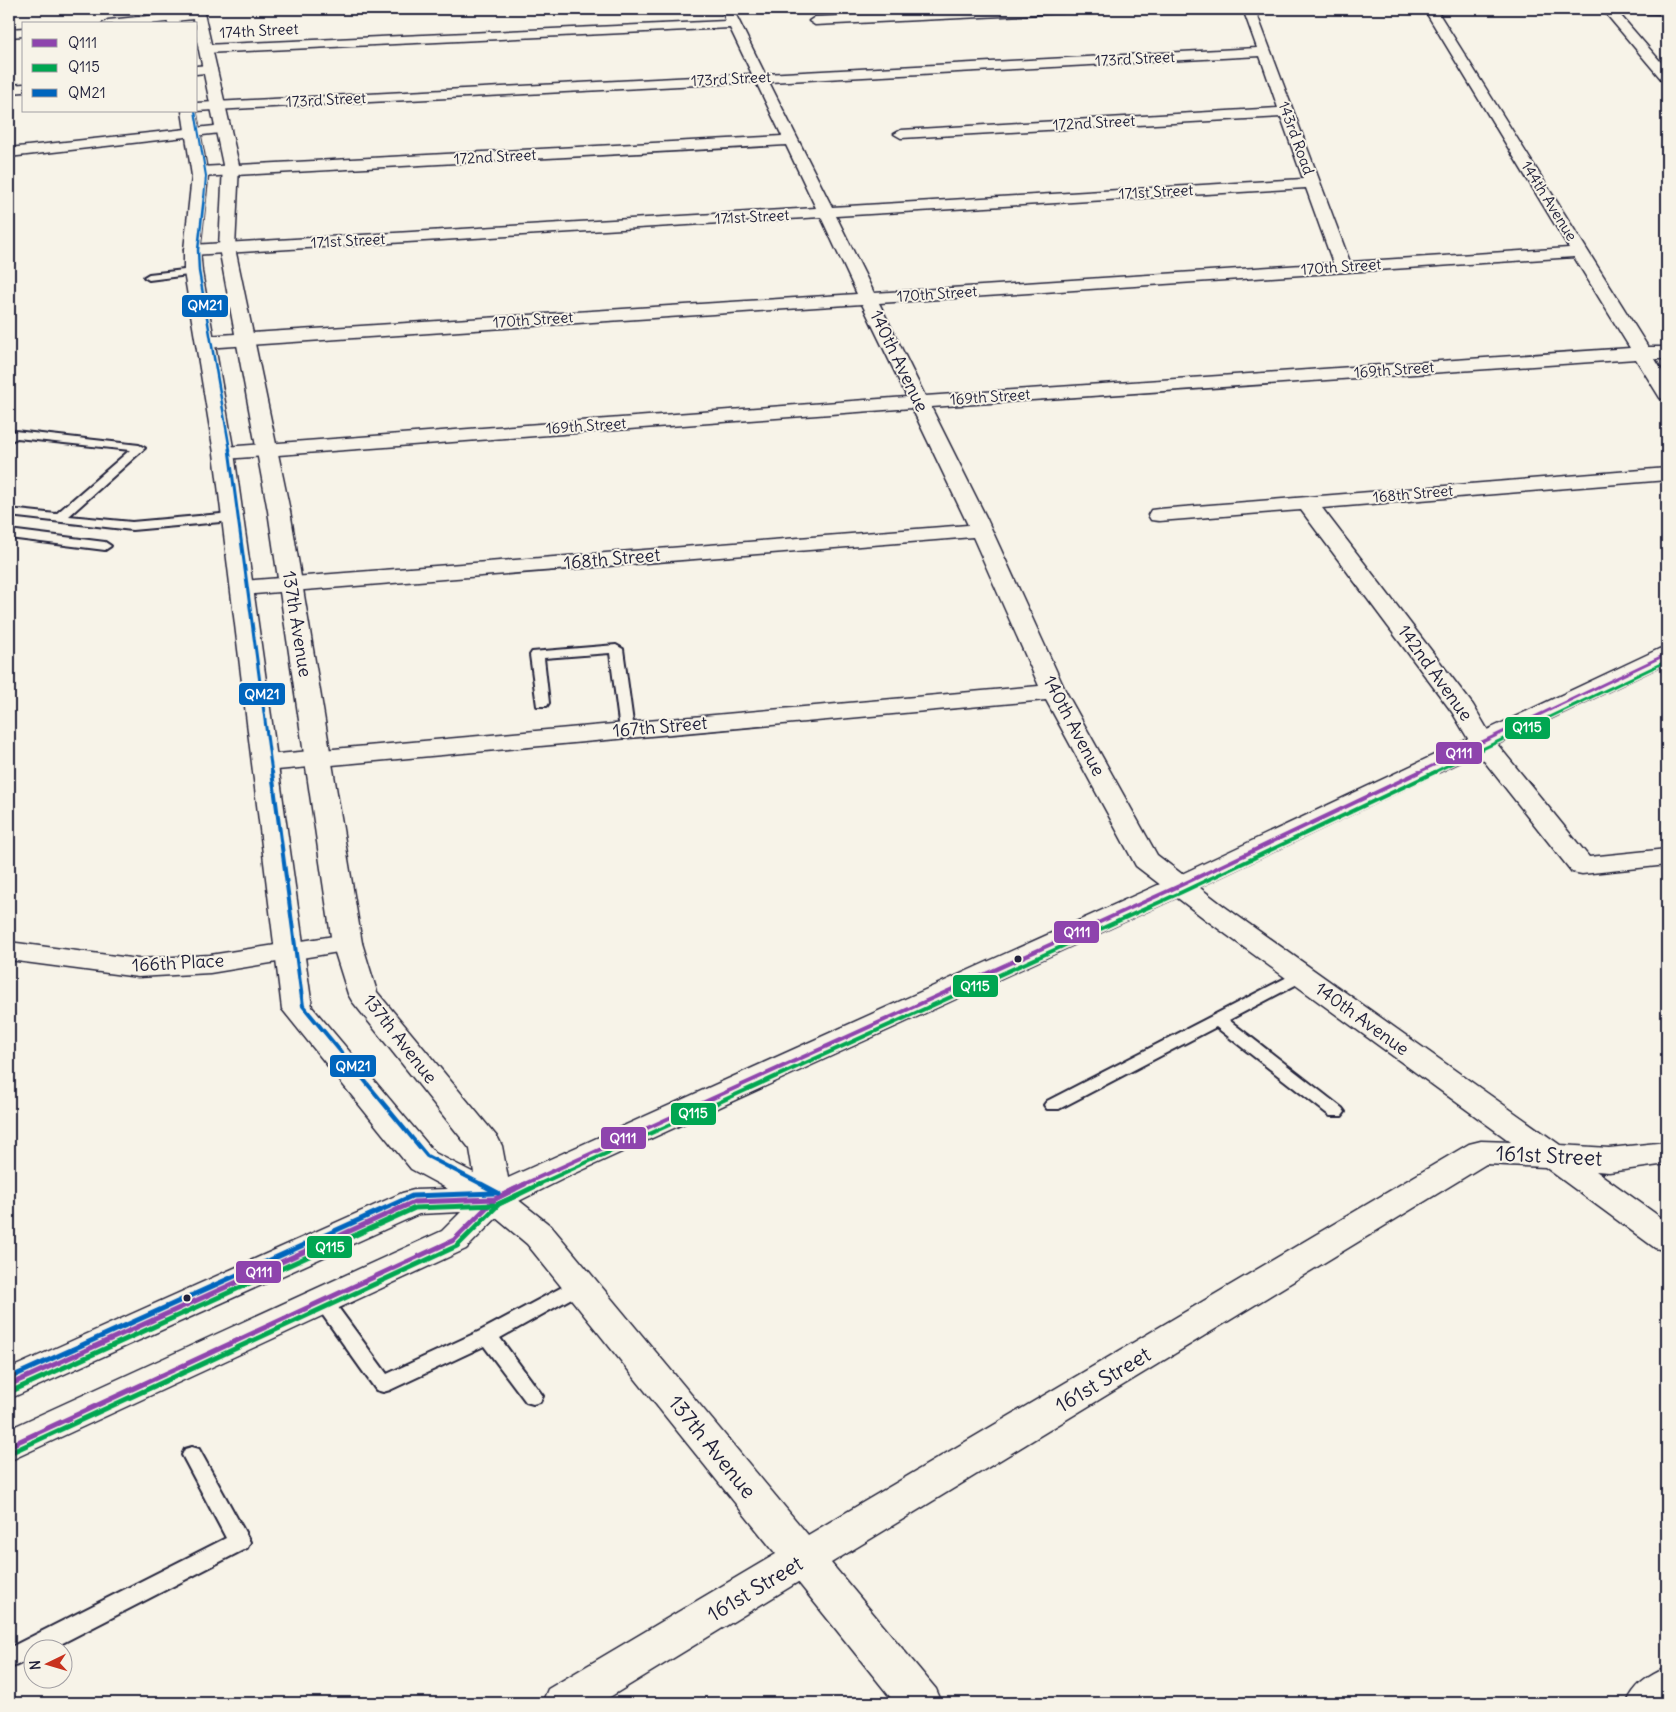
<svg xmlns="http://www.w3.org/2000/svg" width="1676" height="1712" viewBox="0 0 1676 1712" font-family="Delius,sans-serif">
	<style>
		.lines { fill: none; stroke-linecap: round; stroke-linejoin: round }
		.lane-casing { stroke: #22223b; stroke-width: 4 }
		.street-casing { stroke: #22223b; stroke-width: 3 }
		.secondary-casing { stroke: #22223b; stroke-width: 3 }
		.lane { fill: #f7f3e8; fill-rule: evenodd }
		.street { fill: #f7f3e8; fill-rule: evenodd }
		.secondary { fill: #f7f3e8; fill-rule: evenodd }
		.bus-1-far2-casing { stroke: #f7f3e8; stroke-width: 6 }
		.bus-1-far1-casing { stroke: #f7f3e8; stroke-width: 8 }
		.bus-1-casing { stroke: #f7f3e8; stroke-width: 9 }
		.bus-2-far2-casing { stroke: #f7f3e8; stroke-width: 6 }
		.bus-2-far1-casing { stroke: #f7f3e8; stroke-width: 8 }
		.bus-2-casing { stroke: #f7f3e8; stroke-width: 9 }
		.bus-3-far4-casing { stroke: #f7f3e8; stroke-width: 4 }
		.bus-3-far3-casing { stroke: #f7f3e8; stroke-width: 5 }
		.bus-3-far2-casing { stroke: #f7f3e8; stroke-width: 6 }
		.bus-3-far1-casing { stroke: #f7f3e8; stroke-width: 8 }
		.bus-3-casing { stroke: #f7f3e8; stroke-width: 9 }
		.bus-1-far2 { stroke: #8e44ad; stroke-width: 3 }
		.bus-1-far1 { stroke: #8e44ad; stroke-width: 4 }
		.bus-1 { stroke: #8e44ad; stroke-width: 5 }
		.bus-2-far2 { stroke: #00a651; stroke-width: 3 }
		.bus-2-far1 { stroke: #00a651; stroke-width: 4 }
		.bus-2 { stroke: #00a651; stroke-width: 5 }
		.bus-3-far4 { stroke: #0065bd; stroke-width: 2 }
		.bus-3-far3 { stroke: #0065bd; stroke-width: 2.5 }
		.bus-3-far2 { stroke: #0065bd; stroke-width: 3 }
		.bus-3-far1 { stroke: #0065bd; stroke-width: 4 }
		.bus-3 { stroke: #0065bd; stroke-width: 5 }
		.bus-dot { fill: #22223b; stroke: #f7f3e8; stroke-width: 2 }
		.labels { text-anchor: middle; stroke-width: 4; stroke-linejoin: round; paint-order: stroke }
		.far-street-label { font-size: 15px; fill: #22223b; stroke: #f7f3e8 }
		.street-label { font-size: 18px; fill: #22223b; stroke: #f7f3e8 }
		.near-street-label { font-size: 21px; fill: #22223b; stroke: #f7f3e8 }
		.line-badge { stroke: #f7f3e8; stroke-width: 2 }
		.badge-label { font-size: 14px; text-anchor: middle; font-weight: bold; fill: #fff }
	</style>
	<rect width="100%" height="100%" fill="#f7f3e8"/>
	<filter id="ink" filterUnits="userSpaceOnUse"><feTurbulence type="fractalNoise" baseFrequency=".02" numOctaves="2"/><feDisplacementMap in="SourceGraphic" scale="10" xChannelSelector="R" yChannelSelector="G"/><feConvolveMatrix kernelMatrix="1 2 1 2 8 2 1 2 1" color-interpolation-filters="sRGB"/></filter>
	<g filter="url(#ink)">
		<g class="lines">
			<!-- lane casing -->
			<g class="lane-casing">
				<g id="lane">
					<path d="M193,269l5,3 -2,2 -47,6 -5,-3 5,-3z"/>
					<path d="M15,431l124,14 6,3 -76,68 63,6 100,-9 6,4 -6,4 -100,9 -123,-14v-7l47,5 74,-64 -113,-12 -8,4v-8z"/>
					<path d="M9,530l96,12 6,4 -6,4 -96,-12z"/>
					<path d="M616,645l7,4 11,81 -2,3 -5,1 -7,-4 -10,-77 -66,5 5,45 -2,3h-10l-7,-51 2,-3z"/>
					<path d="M1301,970l6,1 2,4 -2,4 -78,41 113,88 3,4 -3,4h-12l-114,-89 -157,82h-12l-3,-4 3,-4z"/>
					<path d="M579,1278l7,2 3,5 -3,5 -86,48 43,58 -3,6 -7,2 -7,-2 -42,-56 -94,44 -7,2 -7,-2 -64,-90 3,-5 7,-2 7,2 58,79 93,-43z"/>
					<path d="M192,1447l7,2 48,87 3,6 -3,6 -198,102h-17v8l-23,11v-21l217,-110 -44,-83 3,-6z"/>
				</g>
			</g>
			<!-- street casing -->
			<g class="street-casing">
				<g id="street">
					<path d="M721,9h12l32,65 492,-26 -14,-39h12l95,253 219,-14 -145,-239h12l212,338h19v12h-12l12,20v21l-7,-2 -24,-39 -705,48 55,110 80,175 91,163 68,52 335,238 49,3 58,-6v22l-58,8 -13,-1 71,51v29l-12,-3 -110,-81 -59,-3 -655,399 105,126 6,14h-47l-97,-121 -198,121h-58l6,-14 228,-135 -249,-310 -44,-37 -5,-8 5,-8 12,-4 12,4 44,35 257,309 661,-391 12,-3 30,1 -306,-223 -69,-53 -90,-166 -780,71 -9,-3 -4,-5 4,-5 9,-3 773,-69 -66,-149 -731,58 -8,-2 -3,-5 3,-5 8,-2 726,-56 -56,-117 -688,51 -7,-2 -3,-4 3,-4 7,-2 683,-50 -45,-93 -657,44 -7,-2 -2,-4 2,-4 7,-2 652,-42 -36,-77 -629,38 -6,-1 -2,-4 2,-4 6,-1 624,-37 -30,-63 -586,32 -8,-5 8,-5 582,-31 -26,-54 -560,29v-8l556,-29 -22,-46 -525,25 -7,-4 7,-4 521,-24zM1260,56l18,52 -377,22 -7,4 7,4 380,-21 22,62 -471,28 -63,-125zM1306,188l27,75 -459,30 -38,-77zM1574,257l56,91 -705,48 -46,-93z"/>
					<path d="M990,9h79l-6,4 -248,12 -6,-4 6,-4z"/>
					<path d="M1602,9h13l52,60v12l-5,-1z"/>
					<path d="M198,11l4,1 2,3 -2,3 -53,6h-47l6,-4z"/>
					<path d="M24,28v8l-15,1v-8z"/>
					<path d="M210,65l5,1 2,3 -2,3 -19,2v-8z"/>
					<path d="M24,84v8l-15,1v-8z"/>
					<path d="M224,125l7,4 -2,3 -220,25v-9z"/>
					<path d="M1667,468v12l-345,28 151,197 20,34 96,118 78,-8v16l-85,9 -10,-2 -99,-125 -21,-35 -151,-202 -142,11 -8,-1 -3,-5 3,-5 8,-1z"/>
					<path d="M347,934l10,3 5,6 -5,6 -147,24 -72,4 -129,-17v-18l129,17 72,-4z"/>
					<path d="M1667,1668v35h-40c7,-18 22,-28 40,-35z"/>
				</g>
			</g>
			<!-- secondary casing -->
			<g class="secondary-casing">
				<g id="secondary">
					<path d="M166,9h12l2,15h-12z"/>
					<path d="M191,9h12l36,156 -4,83 55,263 72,432 15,49 121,146 4,8 6,32 661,-298 490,-231 8,-2v16l-478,229 -624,286 -58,29 -41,42 -457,212v-32l433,-198 19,-19 -42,2 -410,185v-30l393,-176 12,-3 34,-1 -37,-20 -129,-160 -68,-556 -30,-181v-22l8,-74 -10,-65h14l12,65 -8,74 2,22 32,181 78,554 123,146 39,20 -4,-24 -118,-148 -4,-7 -16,-51 -64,-432 -49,-263 4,-83 -27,-129v-12h-2z"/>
					<path d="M1636,9h31v5l-25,-1z"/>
				</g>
			</g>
			<!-- lane -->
			<use href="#lane" class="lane"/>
			<!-- street -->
			<use href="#street" class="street"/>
			<!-- secondary -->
			<use href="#secondary" class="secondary"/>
			<!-- bus-1-far2 casing -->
			<g class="bus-1-far2-casing">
				<path id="bus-1-far2" d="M1417,773l250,-119"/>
			</g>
			<!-- bus-1-far1 casing -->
			<g class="bus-1-far1-casing">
				<path id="bus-1-far1" d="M522,1185l657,-299 240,-114"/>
			</g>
			<!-- bus-1 casing -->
			<g class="bus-1-casing">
				<g id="bus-1">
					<path d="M9,1385l405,-183 81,-3 20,-10"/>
					<path d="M9,1446l445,-206 41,-41 30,-15"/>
				</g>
			</g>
			<!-- bus-2-far2 casing -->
			<g class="bus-2-far2-casing">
				<path id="bus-2-far2" d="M1432,773l235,-112"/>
			</g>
			<!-- bus-2-far1 casing -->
			<g class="bus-2-far1-casing">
				<path id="bus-2-far1" d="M537,1185l645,-293 253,-120"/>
			</g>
			<!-- bus-2 casing -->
			<g class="bus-2-casing">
				<g id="bus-2">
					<path d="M12,1391l403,-183 81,-3 22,-10"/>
					<path d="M12,1452l445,-206 42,-42 41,-20"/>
				</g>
			</g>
			<!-- bus-3-far4 casing -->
			<g class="bus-3-far4-casing">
				<path id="bus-3-far4" d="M195,111l11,65 -2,22"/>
			</g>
			<!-- bus-3-far3 casing -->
			<g class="bus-3-far3-casing">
				<path id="bus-3-far3" d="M204,197l-6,53 1,21 31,179"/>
			</g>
			<!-- bus-3-far2 casing -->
			<g class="bus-3-far2-casing">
				<path id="bus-3-far2" d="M229,449l43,324"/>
			</g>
			<!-- bus-3-far1 casing -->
			<g class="bus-3-far1-casing">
				<path id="bus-3-far1" d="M272,772l31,234 124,150 56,29"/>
			</g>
			<!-- bus-3 casing -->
			<g class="bus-3-casing">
				<g id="bus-3">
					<path d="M481,1184l17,9"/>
					<path d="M9,1378l403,-182 83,-3"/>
				</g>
			</g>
			<!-- bus-1-far2 -->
			<use href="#bus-1-far2" class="bus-1-far2"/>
			<!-- bus-1-far1 -->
			<use href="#bus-1-far1" class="bus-1-far1"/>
			<!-- bus-1 -->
			<use href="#bus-1" class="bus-1"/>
			<!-- bus-2-far2 -->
			<use href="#bus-2-far2" class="bus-2-far2"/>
			<!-- bus-2-far1 -->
			<use href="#bus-2-far1" class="bus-2-far1"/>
			<!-- bus-2 -->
			<use href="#bus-2" class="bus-2"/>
			<!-- bus-3-far4 -->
			<use href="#bus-3-far4" class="bus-3-far4"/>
			<!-- bus-3-far3 -->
			<use href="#bus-3-far3" class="bus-3-far3"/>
			<!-- bus-3-far2 -->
			<use href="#bus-3-far2" class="bus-3-far2"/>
			<!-- bus-3-far1 -->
			<use href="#bus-3-far1" class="bus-3-far1"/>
			<!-- bus-3 -->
			<use href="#bus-3" class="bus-3"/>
		</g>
	</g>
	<!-- markers -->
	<g class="bus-dot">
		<circle cx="1018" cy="959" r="4.5"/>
		<circle cx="187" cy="1298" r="4.5"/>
	</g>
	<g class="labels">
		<!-- far-street labels -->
		<g class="far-street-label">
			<text transform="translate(259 31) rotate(-3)" y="5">174th Street</text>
			<text transform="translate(1135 59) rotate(-3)" y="5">173rd Street</text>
			<text transform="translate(731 79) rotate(-3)" y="5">173rd Street</text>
			<text transform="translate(326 100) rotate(-3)" y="5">173rd Street</text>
			<text transform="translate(1094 123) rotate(-3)" y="5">172nd Street</text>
			<text transform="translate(1296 138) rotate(70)" y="5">143rd Road</text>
			<text transform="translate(495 157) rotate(-3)" y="5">172nd Street</text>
			<text transform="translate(1156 192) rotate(-3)" y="5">171st Street</text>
			<text transform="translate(1549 201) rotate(58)" y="5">144th Avenue</text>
			<text transform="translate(752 217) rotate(-3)" y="5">171st Street</text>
			<text transform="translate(348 241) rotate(-3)" y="5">171st Street</text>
			<text transform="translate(1341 267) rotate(-4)" y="5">170th Street</text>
			<text transform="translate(937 294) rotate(-4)" y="5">170th Street</text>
			<text transform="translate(533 320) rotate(-4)" y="5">170th Street</text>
			<text transform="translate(1394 370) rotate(-4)" y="5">169th Street</text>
			<text transform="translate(990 397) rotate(-4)" y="5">169th Street</text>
			<text transform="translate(586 426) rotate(-4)" y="5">169th Street</text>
			<text transform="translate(1413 494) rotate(-5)" y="5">168th Street</text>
		</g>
		<!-- street labels -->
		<g class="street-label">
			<text transform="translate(899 361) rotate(64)" y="6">140th Avenue</text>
			<text transform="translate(612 559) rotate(-5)" y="6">168th Street</text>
			<text transform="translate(297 624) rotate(81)" y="6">137th Avenue</text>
			<text transform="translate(1435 673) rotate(54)" y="6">142nd Avenue</text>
			<text transform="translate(1074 726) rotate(62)" y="6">140th Avenue</text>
			<text transform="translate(660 727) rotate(-5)" y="6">167th Street</text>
			<text transform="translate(178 963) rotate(-3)" y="6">166th Place</text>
			<text transform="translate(1362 1019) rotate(36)" y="6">140th Avenue</text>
			<text transform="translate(400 1039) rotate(52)" y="6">137th Avenue</text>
		</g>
		<!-- near-street labels -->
		<g class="near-street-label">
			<text transform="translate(1549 1156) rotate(3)" y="7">161st Street</text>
			<text transform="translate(1103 1380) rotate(-31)" y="7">161st Street</text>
			<text transform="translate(712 1447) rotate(51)" y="7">137th Avenue</text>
			<text transform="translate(755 1589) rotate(-31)" y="7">161st Street</text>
		</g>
	</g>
	<g class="line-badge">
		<rect x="181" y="294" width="48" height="24" rx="5" fill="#0065bd"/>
		<rect x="238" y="682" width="48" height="24" rx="5" fill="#0065bd"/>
		<rect x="1504" y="716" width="47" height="24" rx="5" fill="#00a651"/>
		<rect x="1435" y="741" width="48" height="24" rx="5" fill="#8e44ad"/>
		<rect x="1053" y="920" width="47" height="24" rx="5" fill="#8e44ad"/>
		<rect x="952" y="974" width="47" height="24" rx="5" fill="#00a651"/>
		<rect x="329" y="1054" width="48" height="24" rx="5" fill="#0065bd"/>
		<rect x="670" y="1102" width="47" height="24" rx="5" fill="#00a651"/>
		<rect x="600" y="1126" width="47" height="24" rx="5" fill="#8e44ad"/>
		<rect x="306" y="1235" width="47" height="24" rx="5" fill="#00a651"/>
		<rect x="235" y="1260" width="47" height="24" rx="5" fill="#8e44ad"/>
	</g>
	<g class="badge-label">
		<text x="205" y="310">QM21</text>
		<text x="262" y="699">QM21</text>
		<text x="1527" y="732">Q115</text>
		<text x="1459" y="758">Q111</text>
		<text x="1077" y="937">Q111</text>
		<text x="975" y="991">Q115</text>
		<text x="353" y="1071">QM21</text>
		<text x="693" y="1118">Q115</text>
		<text x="623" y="1143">Q111</text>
		<text x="330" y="1252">Q115</text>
		<text x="259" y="1277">Q111</text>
	</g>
	<!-- margin -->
	<rect width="1676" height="1712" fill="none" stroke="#f7f3e8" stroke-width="30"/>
	<rect x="15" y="15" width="1646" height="1682" fill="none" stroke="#22223b" stroke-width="2" filter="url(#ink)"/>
	<!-- legend -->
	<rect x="22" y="22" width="175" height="90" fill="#f7f3e8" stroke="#a29fa3"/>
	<rect x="32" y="39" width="25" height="8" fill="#8e44ad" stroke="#a29fa3"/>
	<text x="68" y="48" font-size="15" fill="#22223b">Q111</text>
	<rect x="32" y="64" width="25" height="8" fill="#00a651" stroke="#a29fa3"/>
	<text x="68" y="72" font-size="15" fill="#22223b">Q115</text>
	<rect x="32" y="89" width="25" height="8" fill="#0065bd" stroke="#a29fa3"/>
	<text x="68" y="98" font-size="15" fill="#22223b">QM21</text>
	<!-- north arrow -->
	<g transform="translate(48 1664) rotate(265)"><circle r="24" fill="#f7f3e8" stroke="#a29fa3"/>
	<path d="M0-4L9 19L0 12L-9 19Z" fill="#c8321e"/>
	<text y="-8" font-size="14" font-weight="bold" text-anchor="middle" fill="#22223b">N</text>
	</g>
</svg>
